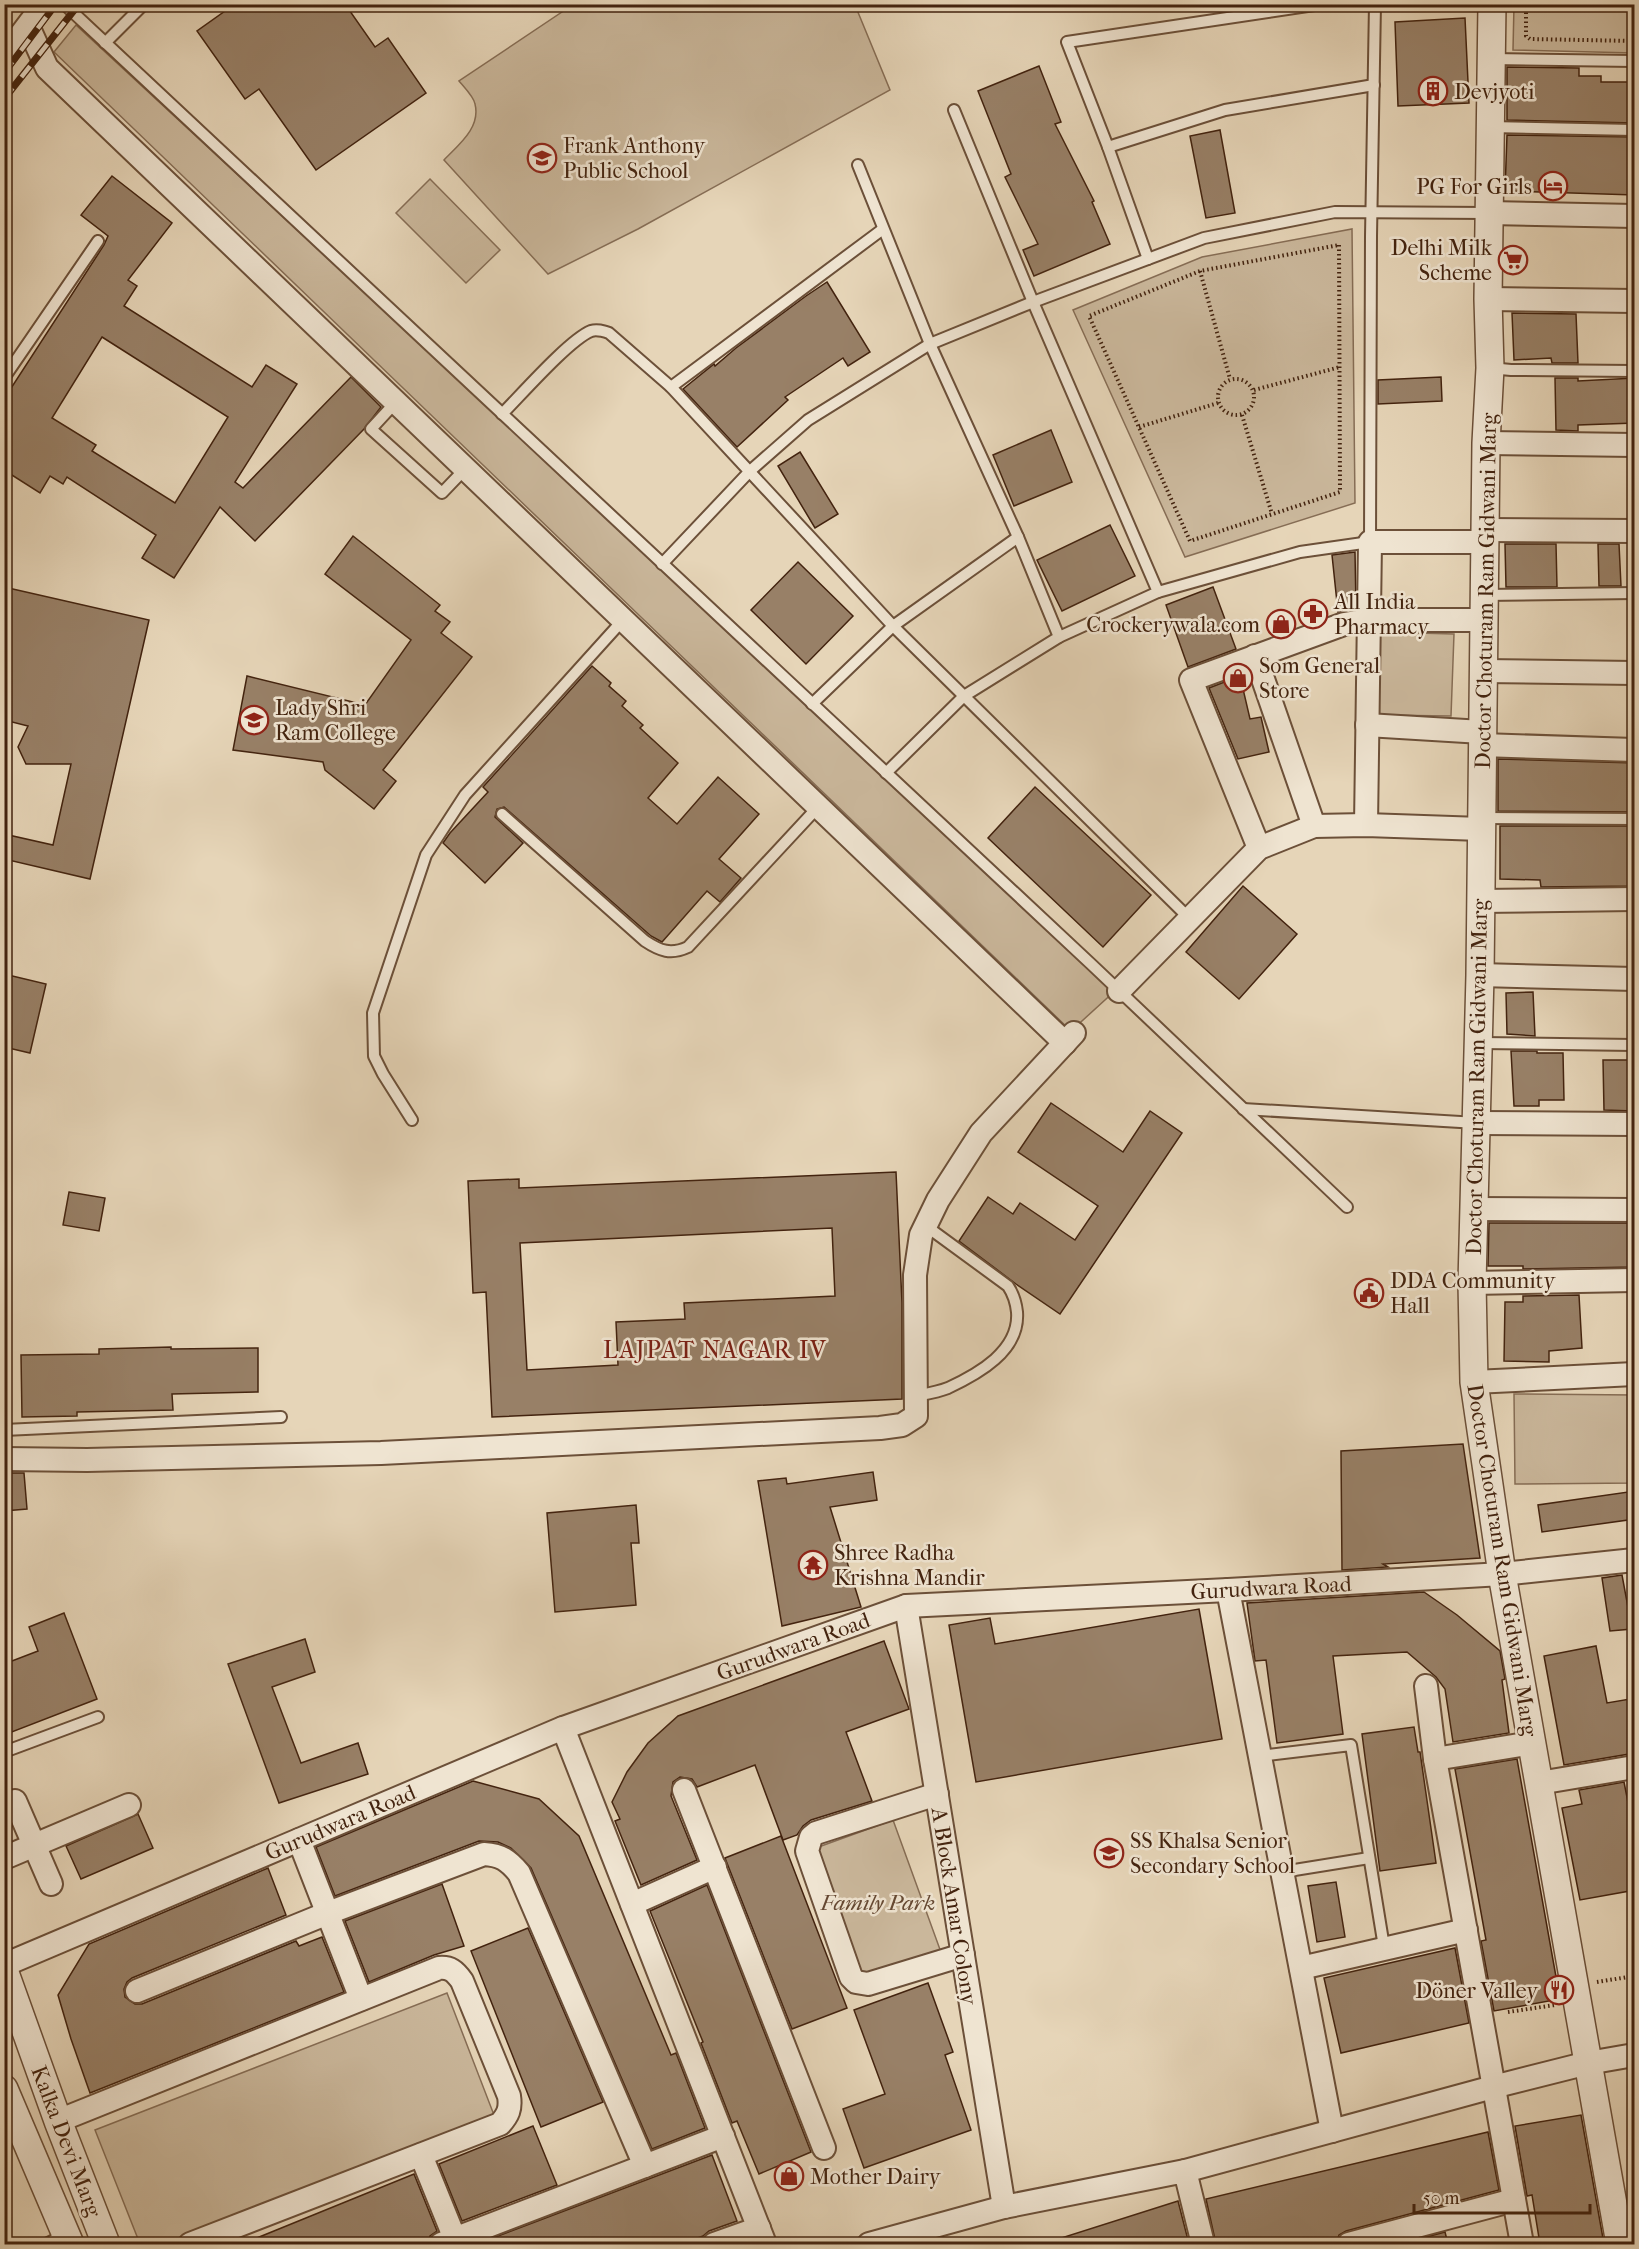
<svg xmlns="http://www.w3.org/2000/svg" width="1639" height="2249" viewBox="0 0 1639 2249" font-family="'IM FELL French Canon',serif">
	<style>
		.green { fill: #cab79b; stroke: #866d55; stroke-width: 1.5 }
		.building { fill: #988067; stroke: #43230f; stroke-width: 1.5; fill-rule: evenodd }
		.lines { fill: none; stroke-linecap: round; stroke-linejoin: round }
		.service-casing { stroke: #6c5039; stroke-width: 14 }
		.minor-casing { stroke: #6c5039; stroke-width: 26 }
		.tertiary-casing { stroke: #6c5039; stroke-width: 30 }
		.path { stroke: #43230f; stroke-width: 4; stroke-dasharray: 1.5 3; stroke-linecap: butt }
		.service { stroke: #efe4d1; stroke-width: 10 }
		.minor { stroke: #efe4d1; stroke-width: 22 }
		.tertiary { stroke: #efe4d1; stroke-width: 27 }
		.rail-casing { stroke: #43230f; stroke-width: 7 }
		.rail { stroke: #efe4d1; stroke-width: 4.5; stroke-dasharray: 14; stroke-linecap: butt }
		.labels { text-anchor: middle; stroke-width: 5; stroke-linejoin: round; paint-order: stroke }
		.poi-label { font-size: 22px; fill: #43230f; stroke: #efe4d1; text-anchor: start }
		.street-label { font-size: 22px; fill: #43230f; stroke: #efe4d1 }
		.park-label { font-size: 22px; font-style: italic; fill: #654832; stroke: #efe4d1 }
		.neighbourhood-label { font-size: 24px; letter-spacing: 1.5px; fill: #7a1f14; stroke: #efe4d1 }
	</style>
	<rect width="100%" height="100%" fill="#e6d5b8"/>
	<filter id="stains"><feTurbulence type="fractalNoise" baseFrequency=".00333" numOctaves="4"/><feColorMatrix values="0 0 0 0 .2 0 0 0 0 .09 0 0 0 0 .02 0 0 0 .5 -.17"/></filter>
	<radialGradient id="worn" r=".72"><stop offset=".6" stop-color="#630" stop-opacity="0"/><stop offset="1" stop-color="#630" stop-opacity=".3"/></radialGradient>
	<!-- green -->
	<g class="green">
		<path d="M574,4l281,1 35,85 -252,139 -90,45 -104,-114c14,-15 37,-32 31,-56 -1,-7 -11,-17 -16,-23z"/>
		<path d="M1514,5h120v48l-121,-3z"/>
		<path d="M76,25l1041,964 -46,42 -1017,-979z"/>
		<path d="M430,179l70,71 -34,33 -70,-70z"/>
		<path d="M1352,229l3,274 -170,54 -112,-247 129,-53z"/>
		<path d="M1380,632l74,2 -3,82 -73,-1z"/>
		<path d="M1514,1394l120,1v88l-119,1z"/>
		<path d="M893,1820l49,135 -80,29 -49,-135z"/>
		<path d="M447,1993l47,122 -330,129h-24l-45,-114z"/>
	</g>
	<!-- building -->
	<g class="building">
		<path d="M235,4h110l30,43 13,-9 38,55 -110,77 -57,-81 -14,10 -48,-68z"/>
		<path d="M1465,18l4,85 -71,3 -3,-84z"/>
		<path d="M1039,66l22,56 -6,2 39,77 -2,1 18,42 -76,32 -11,-26 15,-6 -33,-67 6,-3 -33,-83z"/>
		<path d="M1507,67l72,1v8h22v6h34v41l-128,-3z"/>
		<path d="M1220,130l15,83 -29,5 -16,-82z"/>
		<path d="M1507,135l128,2v58l-130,-4z"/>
		<path d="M112,176l60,47 -44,57 9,6 -13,20 128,81 14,-22 31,19 -62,98 8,6 108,-111 30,30 -17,22 -109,112 -35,-34 -46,71 -32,-20 14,-23 -89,-58 -4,7 -13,-8 -10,17 -36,-23v-71l100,-154 4,-9 -27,-21zM102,337l126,80 -53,86 -83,-52 4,-6 -44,-27z"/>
		<path d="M827,282l43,70 -22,14 -5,-8 -58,39 3,3 -51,47 -54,-58 31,-25 1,2 21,-18 70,-52z"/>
		<path d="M1512,313l64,1 2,49h-26l-1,-5 -37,2z"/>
		<path d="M1441,377l1,24 -64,3v-24z"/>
		<path d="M1555,378h23v3l57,-3v45l-57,2v6l-22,-1z"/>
		<path d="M1051,430l21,52 -58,24 -21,-51z"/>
		<path d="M800,452l38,62 -23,14 -37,-62z"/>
		<path d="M1110,525l25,51 -73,35 -25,-51z"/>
		<path d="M353,536l87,69 -5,6 15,11 -9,11 31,24 -89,113 13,11 -22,28 -49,-39 -2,-8 -90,-12 14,-74 118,29 46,-65 -86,-66z"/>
		<path d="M1505,544h51l1,43h-51z"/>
		<path d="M1598,544h21l2,42h-22z"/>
		<path d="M1355,552l1,56 -18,4 -6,-57z"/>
		<path d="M798,562l55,54 -47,48 -55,-54z"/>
		<path d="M4,587l145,33 -59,259 -86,-20v-25l49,11 18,-81h-45l-8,-17 10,-21 -24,-6z"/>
		<path d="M1213,587l23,62 -48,18 -22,-62z"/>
		<path d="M592,666l19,17 -2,3 17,15 -4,5 21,19 -3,3 38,35 -30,35 29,26 41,-47 41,37 -40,45 22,19 -21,24 -13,-11 -45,51 -11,-6 -147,-129 -7,2 -2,8 28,26 -38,40 -42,-40 7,-10 38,-41 -5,-5z"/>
		<path d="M1240,676l10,43 11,-2 8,35 -31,7 -29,-71z"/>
		<path d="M1498,759l137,4v49l-137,-1z"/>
		<path d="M1035,787l116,108 -48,52 -115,-109z"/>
		<path d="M1500,826h135v60l-94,1 -1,-7 -40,-1z"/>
		<path d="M1243,886l54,48 -58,65 -53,-47z"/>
		<path d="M4,974l42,10 -16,69 -26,-6z"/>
		<path d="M1533,992l2,44 -28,-2 -1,-41z"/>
		<path d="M1511,1051h26v2h26l1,47h-25v6h-25z"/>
		<path d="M1603,1060h29l2,51 -30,-1z"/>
		<path d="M1051,1103l72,49 27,-41 32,22 -122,181 -44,-30 -57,-43 29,-44 25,17 7,-11 55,37 23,-34 -80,-54z"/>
		<path d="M896,1172l6,131v96l-410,18 -6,-125 -13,1 -5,-112 51,-2v9zM832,1228l3,68 -151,7 1,16 -69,3 2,43 -91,5 -7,-127z"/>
		<path d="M69,1192l36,6 -6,33 -36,-6z"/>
		<path d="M1489,1223h146v44l-112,2v-3h-35z"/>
		<path d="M1579,1295l3,53 -33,3v11l-45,-1 1,-59h18v-6z"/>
		<path d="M171,1347v2l87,-1v44l-86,2 1,16 -96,2v4l-55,1 -1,-62 78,-1v-5z"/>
		<path d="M1463,1444l17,114 -97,6 5,3 -46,3 -1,-119z"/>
		<path d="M873,1472l4,28 -47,7 31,100 -79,19 -24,-145 28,-3 1,6z"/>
		<path d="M4,1473h20l3,36 -23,2z"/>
		<path d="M1635,1491v28l-93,13 -4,-27z"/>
		<path d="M636,1505l3,38h-8l5,62 -81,7 -8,-99z"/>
		<path d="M1622,1575l10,54 -22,2 -8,-53z"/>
		<path d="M1424,1592l33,23 43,36 5,28 -3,1 7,53 -56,9 -8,-53 -9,-12 -29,-25 -74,4 10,78 -66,9 -11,-83 -11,1 -8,-58z"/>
		<path d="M1199,1609l23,130 -246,43 -27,-157 41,-7 5,26z"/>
		<path d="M64,1613l33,86 -93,36v-71l34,-13 -9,-24z"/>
		<path d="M305,1639l10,33 -43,15 29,76 57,-20 10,31 -89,29 -51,-139z"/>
		<path d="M884,1641l25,68 -63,23 26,69 -61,19 -8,6 -6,9 -14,5 -28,-75 -58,22 -5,-8 -12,-2 -7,5 -2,14 26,64 -56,25 -26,-64 5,-2 -8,-17 15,-30 21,-29 30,-27z"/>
		<path d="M1596,1646l11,57 23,-4 5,24v30l-71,12 -20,-109z"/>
		<path d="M1414,1727l4,25h2l16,111 -56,8 -18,-137z"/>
		<path d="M1517,1759l43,240 -66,12 -13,-70 5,-1 -31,-171z"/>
		<path d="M473,1781l66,18 40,37 92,219 5,-2 29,75 -53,21 -121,-281 -20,-20 -13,-6 -19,-1 -144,55 -19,-49z"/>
		<path d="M1624,1782l11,56v52l-55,10 -18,-92 20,-4 -3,-14z"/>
		<path d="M138,1814l15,34 -72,31 -15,-33z"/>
		<path d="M781,1836l66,172 -55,21 -67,-171z"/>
		<path d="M268,1868l18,47 -154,63 -5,4 -3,7 1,8 10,7h7l154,-63 3,5 23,-9 22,55 -254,101 -19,-54 -13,-44 31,-51z"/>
		<path d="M1336,1882l9,55 -28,5 -9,-56z"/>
		<path d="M442,1884l22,62 -30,9 -65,27 -24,-61z"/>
		<path d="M707,1885l104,267 -52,22 -22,-53 -5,2 -31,-80 2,-1 -53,-131z"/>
		<path d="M528,1928l75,174 -62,25 -70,-176z"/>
		<path d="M1455,1948l14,75 -128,30 -17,-75z"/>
		<path d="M928,1983l25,69 -8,3 26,75 -107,38 -21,-59 42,-15 -31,-84z"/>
		<path d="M1581,2115l23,129h-64l-8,-49 -5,1 -12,-70z"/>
		<path d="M533,2126l24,59 -95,36 -23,-57z"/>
		<path d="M1488,2132l11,58 -153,41 -7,4 -3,9h-120l-10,-45z"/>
		<path d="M712,2155l25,66 -28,10 -6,5 -21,8h-205z"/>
		<path d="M414,2174l23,57 -7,5 -2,8h-186z"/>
		<path d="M1178,2201l11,43h-134v-4z"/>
		<path d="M1445,2232l3,12h-48z"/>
	</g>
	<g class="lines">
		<!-- service casing -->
		<g class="service-casing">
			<g id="service">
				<path d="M64,4l1027,960 256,243"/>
				<path d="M105,43l39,-39"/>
				<path d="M1491,59l143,2"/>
				<path d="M954,110l79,192 125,290 -99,45"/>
				<path d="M1490,127l144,3"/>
				<path d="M1108,147l117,-37 149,-25"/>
				<path d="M858,165l72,179 88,193 41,100 -95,59 -78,77"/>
				<path d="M1148,259l-40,-112 -41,-105 254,-38"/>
				<path d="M1490,368l21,2 123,1"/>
				<path d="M4,378l94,-137"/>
				<path d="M671,387l212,-158"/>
				<path d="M395,403l-24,26 71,64 23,-24"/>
				<path d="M502,414c19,-19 67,-74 89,-83 6,-2 12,0 18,2l62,54 222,239 296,292"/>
				<path d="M662,564l88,-93 58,-51 122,-76 103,-42 171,-64 131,-26 153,1"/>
				<path d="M1158,592l142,-40 70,-10 1,-306 4,-232"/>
				<path d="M1484,595l150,-2"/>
				<path d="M812,704l81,-78 125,-89"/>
				<path d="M502,814l143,127c15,10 26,14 43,6l130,-140"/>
				<path d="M1482,818l152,1"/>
				<path d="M1479,1043l155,2"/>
				<path d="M1243,1109l234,14"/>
				<path d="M412,1120l-29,-46 -9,-18 -1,-43 53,-158 39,-60 158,-175"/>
				<path d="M916,1396c10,-2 22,-4 32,-8 30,-14 72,-37 69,-76 -1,-10 -3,-17 -9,-26l-82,-60"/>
				<path d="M4,1430l277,-13"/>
				<path d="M4,1752l94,-35"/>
				<path d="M1260,1756l91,-11 33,202"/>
				<path d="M1282,1872l87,-14"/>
				<path d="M46,2244l20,-10"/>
			</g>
		</g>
		<!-- minor casing -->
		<g class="minor-casing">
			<g id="minor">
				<path d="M28,26l19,42 1018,975"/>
				<path d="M4,57l40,-53"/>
				<path d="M1489,213l145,3"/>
				<path d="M1488,299l146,2"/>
				<path d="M1486,443l148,2"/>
				<path d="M1485,530l149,1"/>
				<path d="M1255,656l59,170"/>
				<path d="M1483,671l151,2"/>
				<path d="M1367,725l115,7"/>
				<path d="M1482,745l152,5"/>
				<path d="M1366,825l4,-283h115"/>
				<path d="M1259,848l-68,-168 153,-56 25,-4h114"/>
				<path d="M1480,901l154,-2"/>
				<path d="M1480,975l154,4"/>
				<path d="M1119,991l140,-143 55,-22 52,-1 115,4"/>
				<path d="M1477,1123l157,1"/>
				<path d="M1473,1209l161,1"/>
				<path d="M1472,1283l162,-3"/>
				<path d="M1474,1382l160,-8"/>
				<path d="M4,1459l83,1 294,-7 499,-25 22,-3 14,-9 -1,-141 6,-40 17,-35 43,-67 93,-100"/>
				<path d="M1228,1590l104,541"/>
				<path d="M906,1606l98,601"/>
				<path d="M1426,1686l9,73 87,485"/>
				<path d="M563,1728l202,516"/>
				<path d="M1435,1759l97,-16"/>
				<path d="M1539,1783l95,-16"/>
				<path d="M684,1790l140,358"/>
				<path d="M937,1794l-121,39 -5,4 -4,14 44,126 5,5 12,2 95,-29"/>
				<path d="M15,1801l36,83"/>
				<path d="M299,1840l62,159"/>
				<path d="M4,1858l125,-53"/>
				<path d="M632,1904l83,-37"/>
				<path d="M4,1965l559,-237 343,-122 322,-16 274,-16 132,-14"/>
				<path d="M1301,1968l165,-38"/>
				<path d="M137,1991l191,-78 156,-59c17,1 24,6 35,19l126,293"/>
				<path d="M58,2121l381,-153c11,-1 16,3 23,13l47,115c2,13 -1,19 -9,28l-310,120"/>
				<path d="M421,2155l36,89"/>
				<path d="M1185,2171l308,-84 95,-24 46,-8"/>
				<path d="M441,2244l282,-108"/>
				<path d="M714,2244l45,-16"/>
				<path d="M869,2244l135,-37 181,-36 18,73"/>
				<path d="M1349,2244l165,-44"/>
			</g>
		</g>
		<!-- tertiary casing -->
		<g class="tertiary-casing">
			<g id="tertiary">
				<path d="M1492,4l-4,295 2,69 -4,75 -6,532 -8,308 2,99 28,192 118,670"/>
				<path d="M4,1970l54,151 48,123"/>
				<path d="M4,2089l66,155"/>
			</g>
		</g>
		<!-- path -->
		<g class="path">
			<path d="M1634,8l-103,-3 -5,5v26l4,3 104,2"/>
			<path d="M1339,245l1,247 -150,49 -101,-225 111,-45z"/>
			<path d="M1200,271l30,108"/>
			<circle cx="1236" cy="397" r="18"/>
			<path d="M1254,390l86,-23"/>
			<path d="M1242,415l30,99"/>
			<path d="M1139,427l79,-24"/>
			<path d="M1597,1982l37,-6"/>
			<path d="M1508,2012l47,-7"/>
		</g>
		<!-- service -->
		<use href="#service" class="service"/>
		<!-- minor -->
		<use href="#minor" class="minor"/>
		<!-- tertiary -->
		<use href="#tertiary" class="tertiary"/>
		<!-- rail casing -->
		<g class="rail-casing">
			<g id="rail">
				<path d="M4,73l52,-69"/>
				<path d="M4,99l75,-95"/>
			</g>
		</g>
		<!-- rail -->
		<use href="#rail" class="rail"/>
	</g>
	<!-- icons -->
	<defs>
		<g id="building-ring" transform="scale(1.5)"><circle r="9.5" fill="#efe4d1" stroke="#8f2418" stroke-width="1.5"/><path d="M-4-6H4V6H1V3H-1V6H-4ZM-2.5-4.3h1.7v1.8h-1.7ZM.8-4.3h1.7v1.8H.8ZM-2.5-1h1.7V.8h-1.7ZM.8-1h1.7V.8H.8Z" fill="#8f2418"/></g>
		<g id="school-ring" transform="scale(1.5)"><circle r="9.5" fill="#efe4d1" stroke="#8f2418" stroke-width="1.5"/><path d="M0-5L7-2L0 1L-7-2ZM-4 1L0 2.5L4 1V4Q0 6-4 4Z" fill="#8f2418"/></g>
		<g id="hotel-ring" transform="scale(1.5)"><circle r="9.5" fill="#efe4d1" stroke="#8f2418" stroke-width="1.5"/><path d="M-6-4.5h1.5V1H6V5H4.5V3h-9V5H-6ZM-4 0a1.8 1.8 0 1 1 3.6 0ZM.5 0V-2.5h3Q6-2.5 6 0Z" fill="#8f2418"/></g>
		<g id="supermarket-ring" transform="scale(1.5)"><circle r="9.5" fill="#efe4d1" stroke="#8f2418" stroke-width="1.5"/><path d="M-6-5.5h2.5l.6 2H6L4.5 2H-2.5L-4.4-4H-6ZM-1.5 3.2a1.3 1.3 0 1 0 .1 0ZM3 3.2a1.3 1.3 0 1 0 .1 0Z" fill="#8f2418"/></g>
		<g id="pharmacy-ring" transform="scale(1.5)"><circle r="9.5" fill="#efe4d1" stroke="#8f2418" stroke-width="1.5"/><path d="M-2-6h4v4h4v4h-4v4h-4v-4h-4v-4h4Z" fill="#8f2418"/></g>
		<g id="shop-ring" transform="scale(1.5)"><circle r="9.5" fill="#efe4d1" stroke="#8f2418" stroke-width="1.5"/><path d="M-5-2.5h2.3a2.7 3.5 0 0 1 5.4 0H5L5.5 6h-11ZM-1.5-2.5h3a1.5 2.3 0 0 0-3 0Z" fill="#8f2418"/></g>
		<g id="university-ring" transform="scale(1.5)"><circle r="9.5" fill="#efe4d1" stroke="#8f2418" stroke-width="1.5"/><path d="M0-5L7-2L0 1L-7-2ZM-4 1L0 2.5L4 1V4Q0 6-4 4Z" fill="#8f2418"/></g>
		<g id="civic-ring" transform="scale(1.5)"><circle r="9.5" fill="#efe4d1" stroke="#8f2418" stroke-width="1.5"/><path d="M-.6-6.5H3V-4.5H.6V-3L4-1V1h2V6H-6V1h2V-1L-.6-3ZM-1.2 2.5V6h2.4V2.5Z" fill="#8f2418"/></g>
		<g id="temple-ring" transform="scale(1.5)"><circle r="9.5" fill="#efe4d1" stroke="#8f2418" stroke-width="1.5"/><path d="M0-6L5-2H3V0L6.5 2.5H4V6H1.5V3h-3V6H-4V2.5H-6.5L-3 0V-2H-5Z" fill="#8f2418"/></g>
		<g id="restaurant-ring" transform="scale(1.5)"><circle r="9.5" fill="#efe4d1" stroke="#8f2418" stroke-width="1.5"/><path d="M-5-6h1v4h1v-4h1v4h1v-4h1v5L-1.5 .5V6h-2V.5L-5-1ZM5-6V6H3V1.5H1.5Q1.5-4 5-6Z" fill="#8f2418"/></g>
	</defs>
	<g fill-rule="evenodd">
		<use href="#building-ring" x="1433" y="91"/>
		<use href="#school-ring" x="542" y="158"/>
		<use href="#hotel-ring" x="1553" y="186"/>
		<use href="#supermarket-ring" x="1513" y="260"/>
		<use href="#pharmacy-ring" x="1313" y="614"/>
		<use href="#shop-ring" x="1281" y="624"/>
		<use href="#shop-ring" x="1238" y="678"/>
		<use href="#university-ring" x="254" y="720"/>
		<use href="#civic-ring" x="1369" y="1293"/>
		<use href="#temple-ring" x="813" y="1565"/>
		<use href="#school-ring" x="1109" y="1853"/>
		<use href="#restaurant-ring" x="1559" y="1990"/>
		<use href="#shop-ring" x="789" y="2176"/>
	</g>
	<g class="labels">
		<!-- poi labels -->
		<g class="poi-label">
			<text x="1454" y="99">Devjyoti</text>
			<text x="563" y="153">Frank Anthony<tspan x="563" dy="25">Public School</tspan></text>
			<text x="1532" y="194" text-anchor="end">PG For Girls</text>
			<text x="1492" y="255" text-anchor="end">Delhi Milk<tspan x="1492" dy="25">Scheme</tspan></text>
			<text x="1334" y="609">All India<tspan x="1334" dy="25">Pharmacy</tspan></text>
			<text x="1260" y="632" text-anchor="end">Crockerywala.com</text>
			<text x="1259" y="673">Som General<tspan x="1259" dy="25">Store</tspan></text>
			<text x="275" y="715">Lady Shri<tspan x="275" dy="25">Ram College</tspan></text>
			<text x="1390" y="1288">DDA Community<tspan x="1390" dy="25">Hall</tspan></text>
			<text x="834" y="1560">Shree Radha<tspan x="834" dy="25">Krishna Mandir</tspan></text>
			<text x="1130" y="1848">SS Khalsa Senior<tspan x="1130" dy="25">Secondary School</tspan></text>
			<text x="1538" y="1998" text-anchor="end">Döner Valley</text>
			<text x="810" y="2184">Mother Dairy</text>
		</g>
		<!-- street labels -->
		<g class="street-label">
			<text transform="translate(1485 591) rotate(-89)" y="8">Doctor Choturam Ram Gidwani Marg</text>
			<text transform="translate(1476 1077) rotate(-89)" y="8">Doctor Choturam Ram Gidwani Marg</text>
			<text transform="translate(1503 1560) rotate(81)" y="8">Doctor Choturam Ram Gidwani Marg</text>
			<text transform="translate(1271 1587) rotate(-3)" y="8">Gurudwara Road</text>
			<text transform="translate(793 1646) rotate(-20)" y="8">Gurudwara Road</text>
			<text transform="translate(340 1822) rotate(-23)" y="8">Gurudwara Road</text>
			<text transform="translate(955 1906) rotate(81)" y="8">A Block Amar Colony</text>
			<text transform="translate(67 2141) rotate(69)" y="8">Kalka Devi Marg</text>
		</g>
		<!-- park labels -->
		<g class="park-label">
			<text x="878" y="1910">Family Park</text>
		</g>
		<!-- neighbourhood labels -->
		<g class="neighbourhood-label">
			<text x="715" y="1358">LAJPAT NAGAR IV</text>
		</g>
	</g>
	<!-- margin -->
	<rect width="1639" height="2249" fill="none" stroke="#e6d5b8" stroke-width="24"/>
	<rect x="6" y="6" width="1627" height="2237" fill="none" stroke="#43230f" stroke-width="3"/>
	<rect x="12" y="12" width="1615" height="2225" fill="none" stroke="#43230f" stroke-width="1.5"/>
	<!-- scale -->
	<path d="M1414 2204v9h176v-9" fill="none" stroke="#43230f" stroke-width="3"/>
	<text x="1423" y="2204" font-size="18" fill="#43230f" stroke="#efe4d1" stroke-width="4.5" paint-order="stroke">50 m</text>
	<rect width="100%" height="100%" filter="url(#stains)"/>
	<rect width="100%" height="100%" fill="url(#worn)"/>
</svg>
